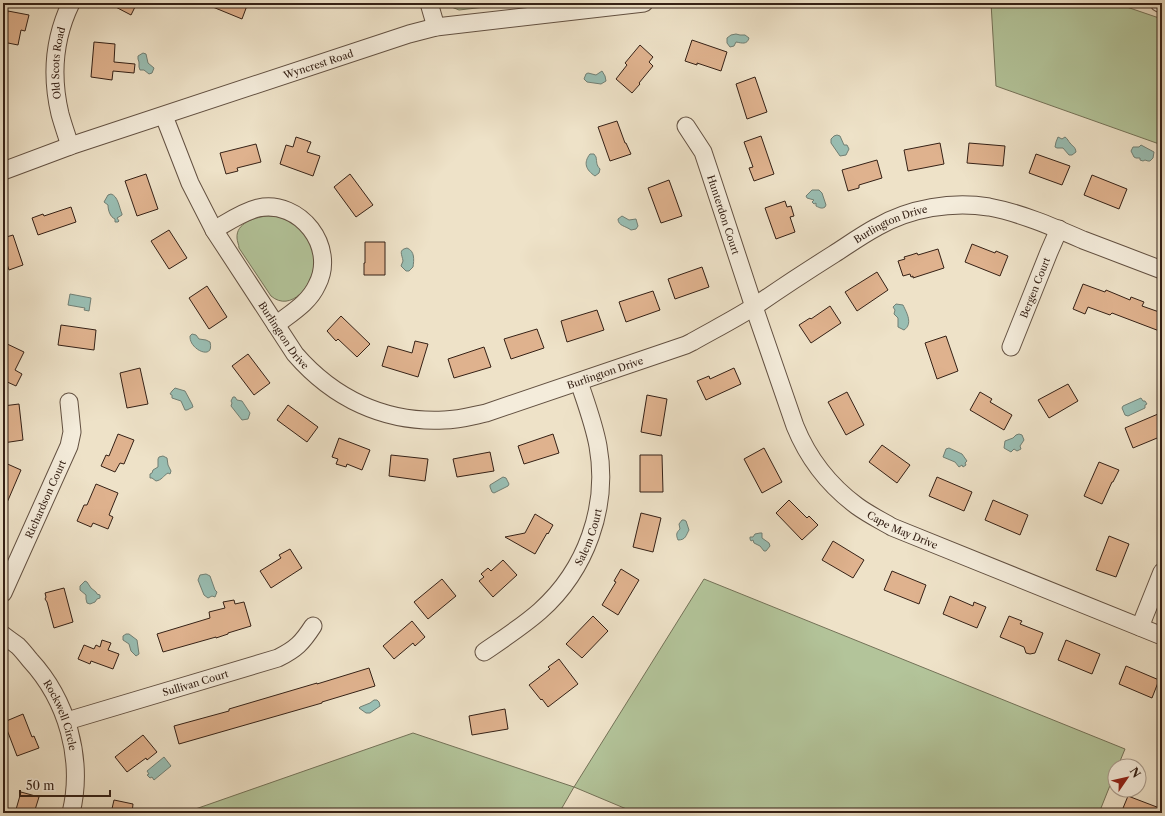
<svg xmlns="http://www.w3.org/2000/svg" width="1165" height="816" viewBox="0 0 1165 816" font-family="'Libre Caslon Text',serif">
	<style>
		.green { fill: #b3c49a; stroke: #747258 }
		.water { fill: #99beb3; stroke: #717f74 }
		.building { fill: #dfb28e; stroke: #352116 }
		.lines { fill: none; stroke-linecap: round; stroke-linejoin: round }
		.minor-casing { stroke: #635142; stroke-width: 19 }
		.minor { stroke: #f4ecdb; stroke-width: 17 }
		.labels { text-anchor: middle; stroke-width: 3.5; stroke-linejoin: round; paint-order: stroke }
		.street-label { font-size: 10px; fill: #352116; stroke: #f4ecdb }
	</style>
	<rect width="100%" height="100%" fill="#eee2c8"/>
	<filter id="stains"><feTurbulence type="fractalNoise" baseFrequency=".005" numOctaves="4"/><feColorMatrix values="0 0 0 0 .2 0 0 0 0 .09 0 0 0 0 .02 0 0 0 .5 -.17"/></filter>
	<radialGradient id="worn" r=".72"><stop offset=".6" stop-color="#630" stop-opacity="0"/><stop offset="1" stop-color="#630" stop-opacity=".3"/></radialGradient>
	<!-- green -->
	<g class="green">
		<path d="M446,3h74l-61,7 -10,-4z"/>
		<path d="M991,3h124l47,16v126l-166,-59z"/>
		<path d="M266,216c6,0 12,0 18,3 19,7 32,26 30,46 -1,20 -23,48 -43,31l-32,-48c0,-3 -2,-7 -2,-10 -1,-15 17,-20 29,-22z"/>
		<path d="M704,579l421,170 -7,17h-3v7l-16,40h-38l-9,-4 -2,4h-414l-62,-26 -15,26h-375l229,-80 161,54z"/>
	</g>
	<!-- water -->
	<g class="water">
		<path d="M736,34l4,1h5l4,3c-2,7 -7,5 -13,4l-2,4 -4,1 -3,-4v-5l4,-3z"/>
		<path d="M143,53l3,1 2,9 6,5 -2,5 -3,1 -5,-4h-4l-1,-3v-5l-1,-3v-3z"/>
		<path d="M602,71l3,5 1,5 -5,3 -14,-2 -3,-3 2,-5 2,-1 8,2z"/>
		<path d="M837,135l3,1 4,9h3l2,4 -3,6 -6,1 -9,-13v-4l3,-3z"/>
		<path d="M1058,137l4,2 3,-2c3,2 3,4 5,6 3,4 5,3 6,9l-4,3h-3l-6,-7h-6l-2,-1 1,-5z"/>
		<path d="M1141,145l13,7 -1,6 -3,3h-2l-3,-1 -2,1 -3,-1v-2h-4l-2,-1 -3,-6 2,-4h6z"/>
		<path d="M590,154h4l2,3c1,5 0,8 4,12l-1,4 -4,3c-9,-6 -12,-13 -5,-22z"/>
		<path d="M812,190h7l3,3 4,12 -1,2c-3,2 -5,1 -9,-1v-3l-2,1 -2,-2 2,-2 -7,-2 -1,-2z"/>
		<path d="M111,194c7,2 8,13 11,20v1l-5,3 2,3 -1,1h-3v-3c-5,-2 -7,-9 -7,-14l-4,-3 4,-7z"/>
		<path d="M622,216l7,4 7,-1 2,7 -2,3 -5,1c-5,-4 -13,-4 -13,-11z"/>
		<path d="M407,248c8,3 7,12 6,19l-4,4h-3l-5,-5 2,-5c-1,-7 -5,-11 4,-13z"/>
		<path d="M70,294l21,4 -2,13 -5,-1 1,-2 -17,-3z"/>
		<path d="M896,304l7,1c4,8 10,19 1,25l-6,-3v-9l-4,-4 1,-4 -2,-3z"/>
		<path d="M192,334l4,1 3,4 7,1 4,2c5,19 -21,8 -20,-6z"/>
		<path d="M175,388l10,3 7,13 1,3 -6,3h-2l-4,-9 -9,-3v-3l-2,-1 2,-3z"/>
		<path d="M233,397h2l2,3 5,1 8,12 -2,6 -6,1 -11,-14 1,-3 -1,-2z"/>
		<path d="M1141,398l2,3h2l2,3 -2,1v3l-17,8 -3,-1 -3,-7 1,-2z"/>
		<path d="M1019,434l3,1 2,5 -4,6 1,3 -4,2 -3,-2 -3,3 -7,-4 1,-7 8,-3 3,-3z"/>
		<path d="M949,448l13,6 5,7 -2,2 1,2 -3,2 -1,-2 -3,2 -4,-5 -12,-5 3,-8z"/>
		<path d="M163,456l4,2 1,7 3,6 -1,3 -2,-1c-5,3 -6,7 -12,8l-4,-3h-2v-4l2,-1 1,-3 5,-3v-8l1,-2z"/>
		<path d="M503,477l3,1 3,6 -1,2 -14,7 -2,-1 -2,-5v-2z"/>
		<path d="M682,520h2l2,1 3,9c-3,5 -3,10 -11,10 -2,-5 -2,-7 2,-11l-1,-5z"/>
		<path d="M760,533h2v5l7,5 1,3 -4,5h-2l-4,-5 -6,-3 -1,-3 -2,1 -1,-2v-2h3l2,-3z"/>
		<path d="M206,574l4,2 5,14 2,2 -2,5 -3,-1 -4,2 -4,-3 -6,-15 2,-5z"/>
		<path d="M85,581l2,1 4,6 5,4 1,2 3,1v3l-3,1 -2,3 -5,2 -3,-1 -1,-4v-4l-6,-5v-4z"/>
		<path d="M126,634h3l8,6 2,14 -3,2 -5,-5 -2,-7 -6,-4v-4z"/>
		<path d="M374,700h3l2,2 1,4 -10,7h-4l-7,-5 1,-1 10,-4z"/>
		<path d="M164,757l7,9 -17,14 -2,-3 -2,1 -3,-3 2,-1 -2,-3z"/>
	</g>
	<!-- building -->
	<g class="building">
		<path d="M108,3h29l-6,12z"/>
		<path d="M203,3h45l-6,16z"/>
		<path d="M8,11l21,4 -4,16 -4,-1 -3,15 -15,-3v-28l4,1z"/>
		<path d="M692,40l35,12 -6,19 -24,-8v2l-12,-4z"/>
		<path d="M94,42l21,2 -1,18 21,2 -1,9 -21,-2 -1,9 -21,-3z"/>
		<path d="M640,45l13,12 -4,5 4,4 -14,17 1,1 -8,9 -16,-14 11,-14 -2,-2z"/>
		<path d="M755,77l12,35 -20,7 -11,-35z"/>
		<path d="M617,121l8,22h1l5,11 -21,7 -12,-34z"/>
		<path d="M761,136l13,38 -20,7 -5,-13 4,-1 -9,-25z"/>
		<path d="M296,137l15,5 -4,10 13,4 -7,20 -33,-12 6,-19 7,2z"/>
		<path d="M940,143l4,21 -36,7 -4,-21z"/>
		<path d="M969,143l36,3 -2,20 -36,-3z"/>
		<path d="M256,144l5,18 -24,6 1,3 -12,3 -6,-21z"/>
		<path d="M1036,154l34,12 -8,19 -33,-12z"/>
		<path d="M877,160l5,18 -23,7v3l-11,3 -6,-21z"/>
		<path d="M146,174l12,35 -21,7 -12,-35z"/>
		<path d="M350,174l23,31 -17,12 -22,-30z"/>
		<path d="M1092,175l35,14 -8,20 -35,-14z"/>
		<path d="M669,180l13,36 -21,7 -13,-35z"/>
		<path d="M785,201l2,6 4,-1 3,10 -4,1 5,15 -19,7 -11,-31z"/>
		<path d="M71,207l5,15 -38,13 -6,-17 11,-4 1,2z"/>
		<path d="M169,230l18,28 -18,11 -18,-28z"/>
		<path d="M13,235l10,30 -14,5 -6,-17v-15z"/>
		<path d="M365,242h20v33h-21v-12h1z"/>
		<path d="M972,244l23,9 1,-2 12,5 -8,20 -35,-14z"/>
		<path d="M938,249l6,19 -31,10v-2l-2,1 -1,-3 -7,2 -5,-15 7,-2 -1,-2 7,-2 6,-2 1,2z"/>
		<path d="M702,267l7,20 -34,12 -7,-20z"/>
		<path d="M877,272l11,18 -31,21 -12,-19z"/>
		<path d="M1083,284l22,8 1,-2 24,10 1,-3 13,5 -2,4 20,7v19l-50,-19 -2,2 -22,-8 -3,7 -12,-5z"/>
		<path d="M207,286l20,31 -18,12 -20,-31z"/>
		<path d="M653,291l7,19 -34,12 -7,-20z"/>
		<path d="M830,306l11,17 -30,20 -12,-18 11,-7 1,1z"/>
		<path d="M597,310l7,20 -37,12 -6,-21z"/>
		<path d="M341,316l29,28 -13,13 -19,-18 -2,2 -9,-10z"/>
		<path d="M61,325l35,5 -2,20 -36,-5z"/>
		<path d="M537,329l7,19 -33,11 -7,-20z"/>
		<path d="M946,336l12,35 -21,8 -12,-36z"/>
		<path d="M415,341l13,3 -10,33 -36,-11 6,-20 24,7z"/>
		<path d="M3,342l21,10 -9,18 7,4 -6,12 -13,-6z"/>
		<path d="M484,347l7,20 -37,11 -6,-19z"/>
		<path d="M248,354l22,29 -16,12 -22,-29z"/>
		<path d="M140,368l8,36 -21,4 -7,-35z"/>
		<path d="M734,368l7,16 -35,16 -9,-19 12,-5 1,3z"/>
		<path d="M1068,384l10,17 -29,17 -11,-18z"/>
		<path d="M847,392l17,33 -18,10 -18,-33z"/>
		<path d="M980,392l12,7 -2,3 22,13 -8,15 -34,-20z"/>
		<path d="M647,395l20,4 -6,37 -20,-4z"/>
		<path d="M19,404l4,36 -20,3v-37z"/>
		<path d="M288,405l30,22 -11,15 -30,-22z"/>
		<path d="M1158,414l4,8v14l-29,12 -8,-20z"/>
		<path d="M118,434l16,6 -10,24 -4,-1 -5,9 -14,-6 5,-11 3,1z"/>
		<path d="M553,434l6,19 -35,11 -6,-18z"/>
		<path d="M339,438l31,12 -8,20 -15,-6 -1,3 -10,-3 2,-5 -6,-2z"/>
		<path d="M882,445l28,20 -13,18 -28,-21z"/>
		<path d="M764,448l18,34 -20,11 -18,-34z"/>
		<path d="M490,452l4,19 -37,6 -4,-18z"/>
		<path d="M391,455l37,4 -3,22 -36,-5z"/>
		<path d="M640,455h22l1,37h-23z"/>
		<path d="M3,462l18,8 -18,42z"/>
		<path d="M1099,462l20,8 -6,12h-1l-10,22 -18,-8z"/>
		<path d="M937,477l35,15 -8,19 -35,-15z"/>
		<path d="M96,484l22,9 -9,22 4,2 -5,12 -15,-6 -2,4 -14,-6 7,-16h3z"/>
		<path d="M789,500l18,18 2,-2 9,9 -16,15 -26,-27z"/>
		<path d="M993,500l35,15 -8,20 -35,-15z"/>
		<path d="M641,513l20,5 -8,34 -20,-5z"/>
		<path d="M535,514l18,11 -5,9 -1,-1 -12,21 -30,-17 20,-4z"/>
		<path d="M1109,536l20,8 -13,33 -20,-7z"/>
		<path d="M833,541l31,19 -11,18 -31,-18z"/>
		<path d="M290,549l12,19 -31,20 -11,-17 21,-13 -2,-3z"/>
		<path d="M503,560l14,15 -24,22 -14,-16 5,-4 -3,-3 7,-6 3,3z"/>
		<path d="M621,569l18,11 -21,35 -16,-10 14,-23 -2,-1z"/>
		<path d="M892,571l34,14 -7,19 -35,-14z"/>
		<path d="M442,579l14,17 -28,23 -14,-17z"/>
		<path d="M64,588l9,34 -19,6 -7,-26 -2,-3 1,-2 -1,-4z"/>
		<path d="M950,596l23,10 1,-4 12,5 -9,21 -34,-14z"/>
		<path d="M234,600l1,4 9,-2 7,24 -23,7v1l-12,4v-1l-53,15 -6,-18 53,-16 -1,-6 16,-4 -2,-6z"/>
		<path d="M593,616l15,15 -26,27 -16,-14z"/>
		<path d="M1009,616l13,5 -2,3 23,9 -8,20 -5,1 -4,-1 -2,-6 -24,-10z"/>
		<path d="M412,621l13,16 -10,9 -2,-3 -19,16 -11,-13z"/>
		<path d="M102,640l9,3 -3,7 11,4 -6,15 -22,-8 -1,3 -12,-5 6,-14 10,4 2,-4 4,2z"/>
		<path d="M1066,640l34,14 -8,20 -34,-14z"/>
		<path d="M559,659l19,25 -30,23 -6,-8 -1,1 -12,-15 21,-16 -2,-2z"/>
		<path d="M1126,666l33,14 -7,18 -33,-14z"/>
		<path d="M369,668l6,18 -53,16v1l-143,41 -5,-18 55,-15v-2l88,-26v1z"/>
		<path d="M505,709l3,20 -36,6 -3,-19z"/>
		<path d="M23,714l9,23 2,-1 5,12 -22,8 -13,-34z"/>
		<path d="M143,735l14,17 -10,8 -1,-2 -19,14 -12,-15z"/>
		<path d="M21,792l18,5 -5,16h-19z"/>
		<path d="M1128,796l34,13v4h-41z"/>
		<path d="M114,800l19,4 -1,9h-21z"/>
	</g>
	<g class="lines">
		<!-- minor casing -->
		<g class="minor-casing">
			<g id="minor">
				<path d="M429,3l7,24"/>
				<path d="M1159,3l3,1"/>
				<path id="s1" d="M164,116l26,67 24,47 81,124c38,44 89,69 149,66 14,0 28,-4 42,-7l200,-68 6,-3c21,-12 43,-23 63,-36 26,-18 52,-35 79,-52 14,-9 28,-19 43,-27 33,-19 75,-26 112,-20 32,6 64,20 94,33 26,10 53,20 79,30"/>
				<path id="s2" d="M686,126l17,26 6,18 45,137 41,119c13,32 35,60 62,80 11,8 23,14 35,21l270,109"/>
				<path id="s3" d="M70,146c-3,-10 -7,-21 -10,-32 -9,-38 -6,-76 11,-111"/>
				<path id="s4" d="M3,171l67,-25 339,-112 27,-7 208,-24"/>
				<path d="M214,230c14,-8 28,-18 44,-22 42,-9 79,39 59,77 -8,18 -26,28 -41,40"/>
				<path id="s5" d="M1011,347l38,-95 10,-23"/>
				<path id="s6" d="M3,593l66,-147 3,-14 -3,-30"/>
				<path d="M1140,627l22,-55"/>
				<path id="s7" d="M3,635c5,4 10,7 15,11 4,4 8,9 12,14 37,40 54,99 41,153"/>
				<path id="s8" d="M484,652c19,-13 39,-26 56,-41 46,-41 69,-104 58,-165 -4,-22 -12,-43 -19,-64"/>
				<path id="s9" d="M67,721l211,-63c18,-9 24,-15 35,-32"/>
			</g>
		</g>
		<!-- minor -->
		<use href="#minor" class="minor"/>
	</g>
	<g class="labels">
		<!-- street labels -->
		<g class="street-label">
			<text dy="4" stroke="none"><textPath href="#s3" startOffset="85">Old Scots Road</textPath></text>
			<text dy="4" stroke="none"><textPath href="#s4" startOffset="333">Wyncrest Road</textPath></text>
			<text dy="4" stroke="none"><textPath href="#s2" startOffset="97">Hunterdon Court</textPath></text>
			<text dy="4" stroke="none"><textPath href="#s1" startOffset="934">Burlington Drive</textPath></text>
			<text dy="4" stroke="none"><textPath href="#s5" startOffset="64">Bergen Court</textPath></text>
			<text dy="4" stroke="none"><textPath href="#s1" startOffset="251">Burlington Drive</textPath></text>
			<text dy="4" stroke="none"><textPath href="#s1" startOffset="610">Burlington Drive</textPath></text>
			<text dy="4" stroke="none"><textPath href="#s6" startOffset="103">Richardson Court</textPath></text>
			<text dy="4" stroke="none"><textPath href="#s2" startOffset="474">Cape May Drive</textPath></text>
			<text dy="4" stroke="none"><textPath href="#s8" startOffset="159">Salem Court</textPath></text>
			<text dy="4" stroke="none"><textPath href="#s9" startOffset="134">Sullivan Court</textPath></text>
			<text dy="4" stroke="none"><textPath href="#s7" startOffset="101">Rockwell Circle</textPath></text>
		</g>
	</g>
	<!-- margin -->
	<rect width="1165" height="816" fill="none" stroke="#eee2c8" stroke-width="16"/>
	<rect x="4" y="4" width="1157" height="808" fill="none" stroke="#352116" stroke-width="2"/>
	<rect x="8" y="8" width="1149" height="800" fill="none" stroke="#352116"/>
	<!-- north arrow -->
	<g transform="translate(1127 778) rotate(56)"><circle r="19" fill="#f4ecdb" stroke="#a89b8c"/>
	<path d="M0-3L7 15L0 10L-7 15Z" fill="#8f2418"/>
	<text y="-6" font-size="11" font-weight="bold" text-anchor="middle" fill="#352116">N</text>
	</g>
	<!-- scale -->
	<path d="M20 790v6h90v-6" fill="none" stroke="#352116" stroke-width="2"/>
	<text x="26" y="790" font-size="12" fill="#352116" stroke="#f4ecdb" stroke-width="3" paint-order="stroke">50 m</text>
	<rect width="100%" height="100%" filter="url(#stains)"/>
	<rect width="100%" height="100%" fill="url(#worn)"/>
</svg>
